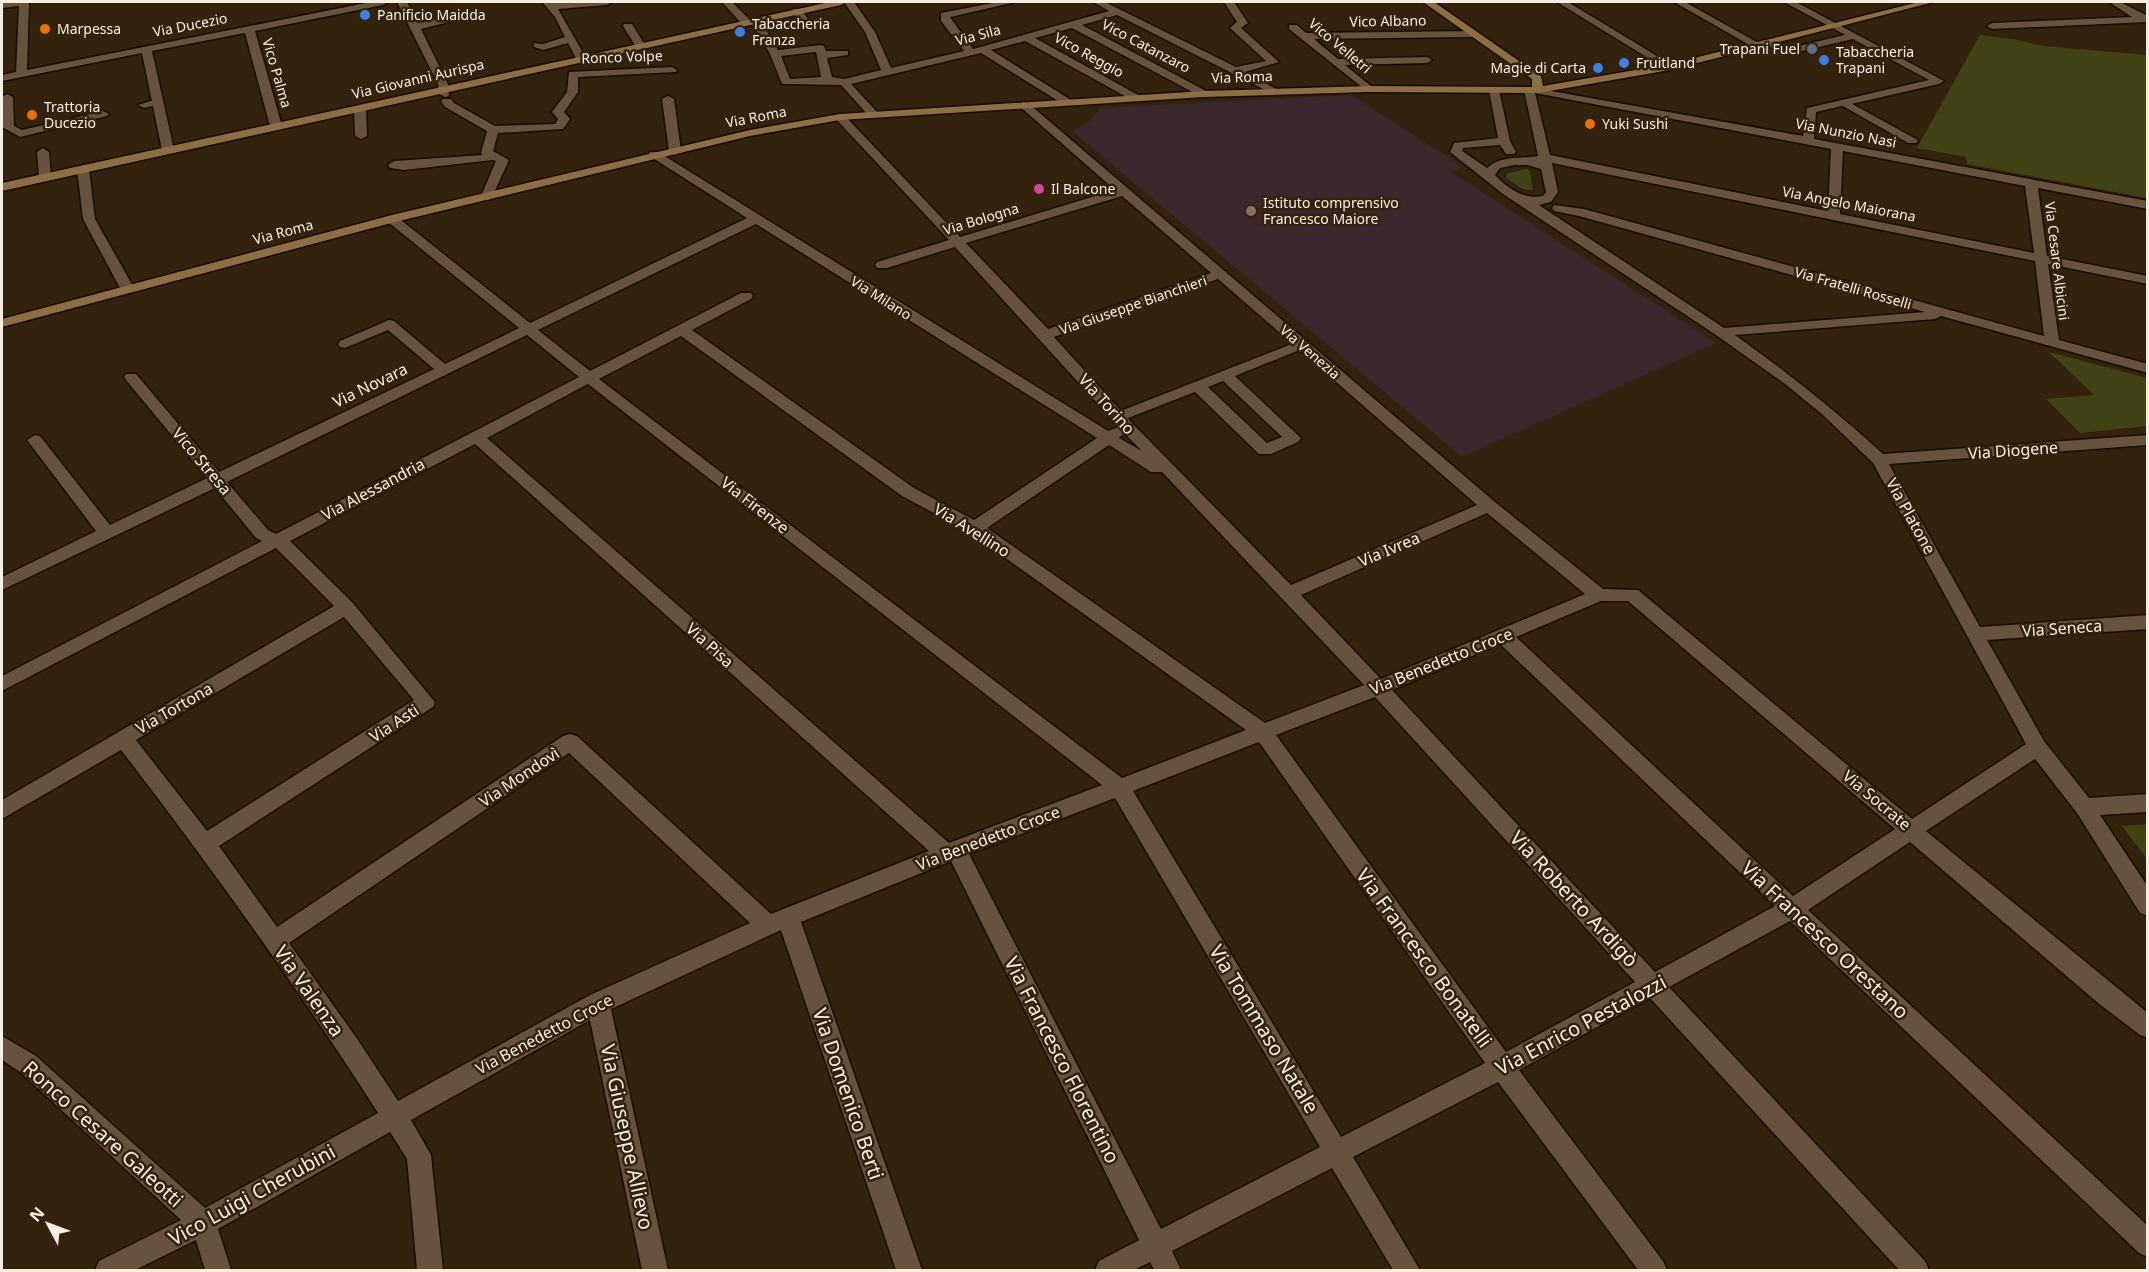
<svg xmlns="http://www.w3.org/2000/svg" width="2149" height="1272" viewBox="0 0 2149 1272" font-family="'Noto Sans',sans-serif">
	<style>
		.education { fill: #3a272c }
		.green { fill: #424314 }
		.lines { fill: none; stroke-linecap: round; stroke-linejoin: round }
		.lane-casing { stroke: #1a0a00; stroke-width: 3 }
		.street-casing { stroke: #1a0a00; stroke-width: 3 }
		.secondary-casing { stroke: #1a0a00; stroke-width: 3 }
		.lane { fill: #66523e; fill-rule: evenodd }
		.street { fill: #66523e; fill-rule: evenodd }
		.secondary { fill: #8b6e43; fill-rule: evenodd }
		.shop-dot { fill: #3f7fe0; stroke: #32220e; stroke-width: 2 }
		.food-dot { fill: #e8710a; stroke: #32220e; stroke-width: 2 }
		.service-dot { fill: #5c6f8a; stroke: #32220e; stroke-width: 2 }
		.hotel-dot { fill: #d1479c; stroke: #32220e; stroke-width: 2 }
		.education-dot { fill: #8d6e63; stroke: #32220e; stroke-width: 2 }
		.labels { text-anchor: middle; stroke-width: 5; stroke-linejoin: round; paint-order: stroke }
		.far-poi-label { font-size: 14px; fill: #faeee2; stroke: #32220e; text-anchor: start }
		.far-street-label { font-size: 14px; fill: #faeee2; stroke: #32220e }
		.street-label { font-size: 16px; fill: #faeee2; stroke: #32220e }
		.near-street-label { font-size: 20px; fill: #faeee2; stroke: #32220e }
	</style>
	<rect width="100%" height="100%" fill="#32220e"/>
	<!-- education -->
	<path class="education" d="M1351,95l112,72 -12,5 265,171 -254,114 -390,-326 19,-11 9,-12z"/>
	<!-- green -->
	<g class="green">
		<path d="M1980,35l38,5 25,6 104,9v143l-180,-34 -1,-7 -49,-9z"/>
		<path d="M1527,169l3,2 3,19c-10,2 -19,-7 -27,-12l2,-5z"/>
		<path d="M2049,352l98,26v48l-67,7 -34,-34 48,-4z"/>
		<path d="M2147,824h1l-1,35 -25,-33z"/>
	</g>
	<g class="lines">
		<!-- lane casing -->
		<g class="lane-casing">
			<g id="lane">
				<path d="M1853,33l5,3 -1,2 -67,16 -31,-11 5,-3 26,8z"/>
				<path d="M7,94l6,3 1,29 8,4 81,-19 6,3 -2,2 -87,21 -18,-10v-30z"/>
				<path d="M157,99l4,1v4l-17,4 -6,-3z"/>
				<path d="M1845,100l71,39 2,2 -2,2h-8l-67,-38v-4z"/>
				<path d="M1302,340l7,4 -2,3 -72,29 66,62 -3,4 -27,12h-12l-64,-62 -72,28 -5,2 -8,-5 3,-3zM1223,381l59,56 -15,6 -59,-56z"/>
			</g>
		</g>
		<!-- street casing -->
		<g class="street-casing">
			<g id="street">
				<path d="M2,2l27,1 -2,67 344,-68h17l-5,3 -128,26 27,95 -6,3 -6,-3 -25,-93 -93,18 22,99 -6,4 -6,-4 -20,-97 -140,28v-6l14,-3 3,-66 -17,2z"/>
				<path d="M397,2h10l11,21 42,-8 5,3 -44,11 27,55 1,12 -4,1 -6,-3 -1,-10z"/>
				<path d="M542,2h70l-5,3 -49,4 28,49 -1,2h-8l-9,-17 -25,7 -9,-3v-4l9,1 22,-7 -10,-20z"/>
				<path d="M722,2h10l18,18v4h-8z"/>
				<path d="M844,2h10l21,30 16,36 73,-17 -23,-30v-8l57,-11h18l-66,15 23,32 136,-38 -16,-9h12l131,65 30,-6 -36,-33 7,-6 -13,-20h10l14,21 -7,5 38,34 -34,10 35,19 -5,3 -4,-1 -154,-78 -35,10 126,67v4h-8l-128,-68 -37,10 105,58v4h-8l-107,-59 -34,9 80,50v4h-8l-82,-51 -130,31 28,30 -6,3 -4,-1 -28,-31 -59,-1 -12,-30 -20,-34 9,-2 19,32 42,-5 4,1 2,5h22v4l-21,3 5,19 12,2 37,-9 -16,-38zM816,52l5,25 -31,2 -9,-23z"/>
				<path d="M1557,2h11l107,65 -1,2h-8z"/>
				<path d="M1674,2h11l77,43 -9,2z"/>
				<path d="M1784,2h12l148,79 -5,3 -123,28 -2,27 334,62v8l-110,-21 9,68 101,20v8l-100,-20 11,76 89,24v9l-207,-57 -6,3 -200,16c52,37 101,76 148,119l265,-19v10l-259,19 91,163 168,-12v14l-161,11 57,101 45,57 59,-4v18l-48,3 48,72v29l-8,-3 -63,-100 -42,-54 -109,72 222,182v25l-8,-3 -42,-32 -188,-161 -102,68 340,316v31l-9,-4 -349,-332 -121,66 256,274 4,9h-30l-249,-272 -131,72 144,191 4,9h-29l-140,-188 -145,75 67,113h-27l-61,-102 -160,83 9,19h-27l-4,-8 -16,8h-39l4,-9 40,-21 -188,-379 -150,61 121,348h-26l-115,-340 -170,79 57,261h-26l-52,-250 -179,100 20,35 12,115h-26l-10,-111 -17,-27 -172,97 13,41h-26l-9,-30 -61,30h-40l4,-9 82,-41 -161,-148 -18,-12v-24l34,20 169,152 173,-95c-80,-125 -167,-246 -257,-363l-119,69v-19l332,-194 -58,-58 -274,143v-15l260,-135 -6,-3 -41,-50 -213,102v-13l94,-46 -69,-91 8,-5 5,1 70,89 97,-47 -81,-98 -2,-3 2,-3h10l83,98 215,-103 -46,-39 -43,18 -5,-1 -2,-3 2,-3 49,-21 5,1 51,43 74,-36 -131,-106 -2,-3 2,-3h8l134,107 217,-105 -99,-63 2,-3h8l450,279 11,-4 -164,-180 -68,21h-10l-2,-3 2,-3 72,-22 -115,-123 2,-2h8l116,122 155,-47 -97,-85 6,-3 4,1 467,399 108,87 35,1 274,229 114,-75 -153,-281 -50,-48 -38,-31 -69,-49 -213,-141 -53,-42 4,-9 44,-5 -9,-48 5,-3 5,3 11,51 6,11 -2,2h-8l-6,-9 -37,3 -1,3 25,17c13,-13 35,-9 51,-12l-14,-66 5,-3 274,49 4,-28 122,-28zM1535,93l296,56 -3,62 -278,-56zM1843,151l182,35 9,67 -194,-39zM1552,163l483,98 9,75 -460,-127 -30,-4 -2,3 2,3 25,5 346,96 -201,16 -185,-123 12,-3 7,-10zM1515,165h12l14,4 5,23 -3,4c-19,4 -36,-8 -48,-21l5,-7zM1122,196l89,77 -163,56 -82,-86zM756,224l341,214 -123,82 -60,-32 -222,-158 59,-31 2,-3 -2,-3h-10l-151,78 -52,-41zM1218,279l259,226 -186,80 -160,-163 -77,-85zM527,335l52,42 -303,157 -8,-4 -41,-48zM681,336l221,160 67,36 277,198 -124,48 -523,-399zM588,384l514,401 -153,58 -462,-405zM1124,433l18,18 -23,-13zM475,444l454,407 -158,63 -194,-178 -7,-2 -7,2 -286,191 -58,-81 214,-139 2,-5 -83,-100 -62,-61zM1109,445l42,27h11l202,213 -99,38 -278,-195zM1487,513l98,81 -204,85 -80,-84zM1601,601h27l267,228 -102,67 -277,-259zM344,617l70,83 -207,131 -71,-91zM1500,644l275,262 -120,66 -263,-282zM1375,697l260,285 -129,70 -230,-317zM1259,742l226,321 -144,74 -208,-346zM569,753l181,170 -160,72 -192,106 -40,-61 -69,-97zM1115,798l205,349 -159,82 -192,-375z"/>
				<path d="M2109,2h11l28,14v6l-156,7 -5,-3 5,-3 140,-6z"/>
				<path d="M793,9h8l11,16 -1,2h-8l-11,-16z"/>
				<path d="M624,24h8l13,21 -1,2h-8l-13,-21z"/>
				<path d="M1289,25h8l9,8 168,-2 5,3 -5,3 -160,2 24,20 89,-2 5,3 -5,3 -82,2 27,22 1,2 -5,3 -79,-63z"/>
				<path d="M672,67l5,3 -1,2 -98,5v15l-14,20 6,7 -7,10 -65,4 -5,18 16,9 -18,39 -4,1 -6,-4 15,-35 -3,-1 -89,10 -14,-2 -2,-3 6,-4 89,-6 -2,-2 6,-22 -42,-24 -4,-6 2,-2h8l3,4 41,23 60,-2 3,-5 -6,-7 15,-20 2,-20z"/>
				<path d="M668,96l6,3 7,52 -6,4 -6,-4 -7,-52z"/>
				<path d="M360,105l6,3 1,28 -6,3 -6,-3 -1,-28z"/>
				<path d="M43,148l6,4 2,25 -6,4 -6,-4 -2,-25z"/>
				<path d="M83,165l6,4 6,50 39,69 -2,3 -5,1 -7,-4 -37,-69 -6,-50z"/>
			</g>
		</g>
		<!-- secondary casing -->
		<g class="secondary-casing">
			<g id="secondary">
				<path d="M830,2h16l-5,3 -839,186v-8z"/>
				<path d="M1423,2h11l107,74 2,10 127,-22 249,-62h15l-264,68 -132,23 -170,-1 -164,5 -364,23 -90,16 -355,86 -393,105v-8l390,-104 358,-85 90,-16 364,-23 164,-5 164,1v-8z"/>
			</g>
		</g>
		<!-- lane -->
		<use href="#lane" class="lane"/>
		<!-- street -->
		<use href="#street" class="street"/>
		<!-- secondary -->
		<use href="#secondary" class="secondary"/>
	</g>
	<!-- markers -->
	<g class="shop-dot">
		<circle cx="365" cy="15" r="6"/>
		<circle cx="740" cy="32" r="6"/>
		<circle cx="1824" cy="60" r="6"/>
		<circle cx="1624" cy="63" r="6"/>
		<circle cx="1598" cy="68" r="6"/>
	</g>
	<g class="food-dot">
		<circle cx="45" cy="29" r="6"/>
		<circle cx="32" cy="115" r="6"/>
		<circle cx="1590" cy="124" r="6"/>
	</g>
	<circle class="service-dot" cx="1812" cy="49" r="6"/>
	<circle class="hotel-dot" cx="1039" cy="189" r="6"/>
	<circle class="education-dot" cx="1251" cy="211" r="6"/>
	<g class="labels">
		<!-- far-poi labels -->
		<g class="far-poi-label">
			<text x="377" y="20">Panificio Maidda</text>
			<text x="752" y="29">Tabaccheria<tspan x="752" dy="16">Franza</tspan></text>
			<text x="57" y="34">Marpessa</text>
			<text x="1800" y="54" text-anchor="end">Trapani Fuel</text>
			<text x="1836" y="57">Tabaccheria<tspan x="1836" dy="16">Trapani</tspan></text>
			<text x="1636" y="68">Fruitland</text>
			<text x="1586" y="73" text-anchor="end">Magie di Carta</text>
			<text x="44" y="112">Trattoria<tspan x="44" dy="16">Ducezio</tspan></text>
			<text x="1602" y="129">Yuki Sushi</text>
			<text x="1051" y="194">Il Balcone</text>
			<text x="1263" y="208">Istituto comprensivo<tspan x="1263" dy="16">Francesco Maiore</tspan></text>
		</g>
		<!-- far-street labels -->
		<g class="far-street-label">
			<text transform="translate(1388 21) rotate(-1)" y="5">Vico Albano</text>
			<text transform="translate(190 25) rotate(-11)" y="5">Via Ducezio</text>
			<text transform="translate(978 35) rotate(-15)" y="5">Via Sila</text>
			<text transform="translate(1146 46) rotate(28)" y="5">Vico Catanzaro</text>
			<text transform="translate(1340 46) rotate(40)" y="5">Vico Velletri</text>
			<text transform="translate(1089 55) rotate(29)" y="5">Vico Reggio</text>
			<text transform="translate(622 57) rotate(-2)" y="5">Ronco Volpe</text>
			<text transform="translate(277 73) rotate(74)" y="5">Vico Palma</text>
			<text transform="translate(1242 77) rotate(-2)" y="5">Via Roma</text>
			<text transform="translate(418 79) rotate(-13)" y="5">Via Giovanni Aurispa</text>
			<text transform="translate(756 117) rotate(-11)" y="5">Via Roma</text>
			<text transform="translate(1846 133) rotate(11)" y="5">Via Nunzio Nasi</text>
			<text transform="translate(1849 204) rotate(11)" y="5">Via Angelo Maiorana</text>
			<text transform="translate(981 219) rotate(-17)" y="5">Via Bologna</text>
			<text transform="translate(283 232) rotate(-15)" y="5">Via Roma</text>
			<text transform="translate(2057 261) rotate(83)" y="5">Via Cesare Albicini</text>
			<text transform="translate(1853 288) rotate(16)" y="5">Via Fratelli Rosselli</text>
			<text transform="translate(881 298) rotate(32)" y="5">Via Milano</text>
			<text transform="translate(1133 305) rotate(-19)" y="5">Via Giuseppe Bianchieri</text>
			<text transform="translate(1310 352) rotate(41)" y="5">Via Venezia</text>
		</g>
		<!-- street labels -->
		<g class="street-label">
			<text transform="translate(370 385) rotate(-26)" y="6">Via Novara</text>
			<text transform="translate(1107 404) rotate(48)" y="6">Via Torino</text>
			<text transform="translate(2013 450) rotate(-4)" y="6">Via Diogene</text>
			<text transform="translate(202 461) rotate(50)" y="6">Vico Stresa</text>
			<text transform="translate(373 489) rotate(-28)" y="6">Via Alessandria</text>
			<text transform="translate(755 505) rotate(38)" y="6">Via Firenze</text>
			<text transform="translate(1911 516) rotate(61)" y="6">Via Platone</text>
			<text transform="translate(972 530) rotate(32)" y="6">Via Avellino</text>
			<text transform="translate(1389 549) rotate(-23)" y="6">Via Ivrea</text>
			<text transform="translate(2062 628) rotate(-4)" y="6">Via Seneca</text>
			<text transform="translate(710 645) rotate(42)" y="6">Via Pisa</text>
			<text transform="translate(1441 661) rotate(-22)" y="6">Via Benedetto Croce</text>
			<text transform="translate(174 708) rotate(-30)" y="6">Via Tortona</text>
			<text transform="translate(394 723) rotate(-33)" y="6">Via Asti</text>
			<text transform="translate(519 777) rotate(-34)" y="6">Via Mondovì</text>
			<text transform="translate(1877 800) rotate(40)" y="6">Via Socrate</text>
			<text transform="translate(988 838) rotate(-21)" y="6">Via Benedetto Croce</text>
			<text transform="translate(544 1034) rotate(-28)" y="6">Via Benedetto Croce</text>
		</g>
		<!-- near-street labels -->
		<g class="near-street-label">
			<text transform="translate(1574 899) rotate(47)" y="7">Via Roberto Ardigò</text>
			<text transform="translate(1825 940) rotate(43)" y="7">Via Francesco Orestano</text>
			<text transform="translate(1424 958) rotate(54)" y="7">Via Francesco Bonatelli</text>
			<text transform="translate(309 991) rotate(55)" y="7">Via Valenza</text>
			<text transform="translate(1581 1025) rotate(-28)" y="7">Via Enrico Pestalozzi</text>
			<text transform="translate(1264 1029) rotate(59)" y="7">Via Tommaso Natale</text>
			<text transform="translate(1062 1060) rotate(63)" y="7">Via Francesco Florentino</text>
			<text transform="translate(848 1094) rotate(71)" y="7">Via Domenico Berti</text>
			<text transform="translate(103 1134) rotate(42)" y="7">Ronco Cesare Galeotti</text>
			<text transform="translate(627 1137) rotate(78)" y="7">Via Giuseppe Allievo</text>
			<text transform="translate(252 1195) rotate(-29)" y="7">Vico Luigi Cherubini</text>
		</g>
	</g>
	<!-- border -->
	<rect width="2149" height="1272" fill="none" stroke="#faeee2" stroke-width="6"/>
	<!-- north arrow -->
	<g transform="translate(48 1224) rotate(311)" stroke="#32220e" stroke-width="4.5" paint-order="stroke">
	<path d="M0-4.5L10 22L0 15L-10 22Z" fill="#faeee2"/>
	<text y="-9" font-size="16" font-weight="bold" text-anchor="middle" fill="#faeee2">N</text>
	</g>
</svg>
